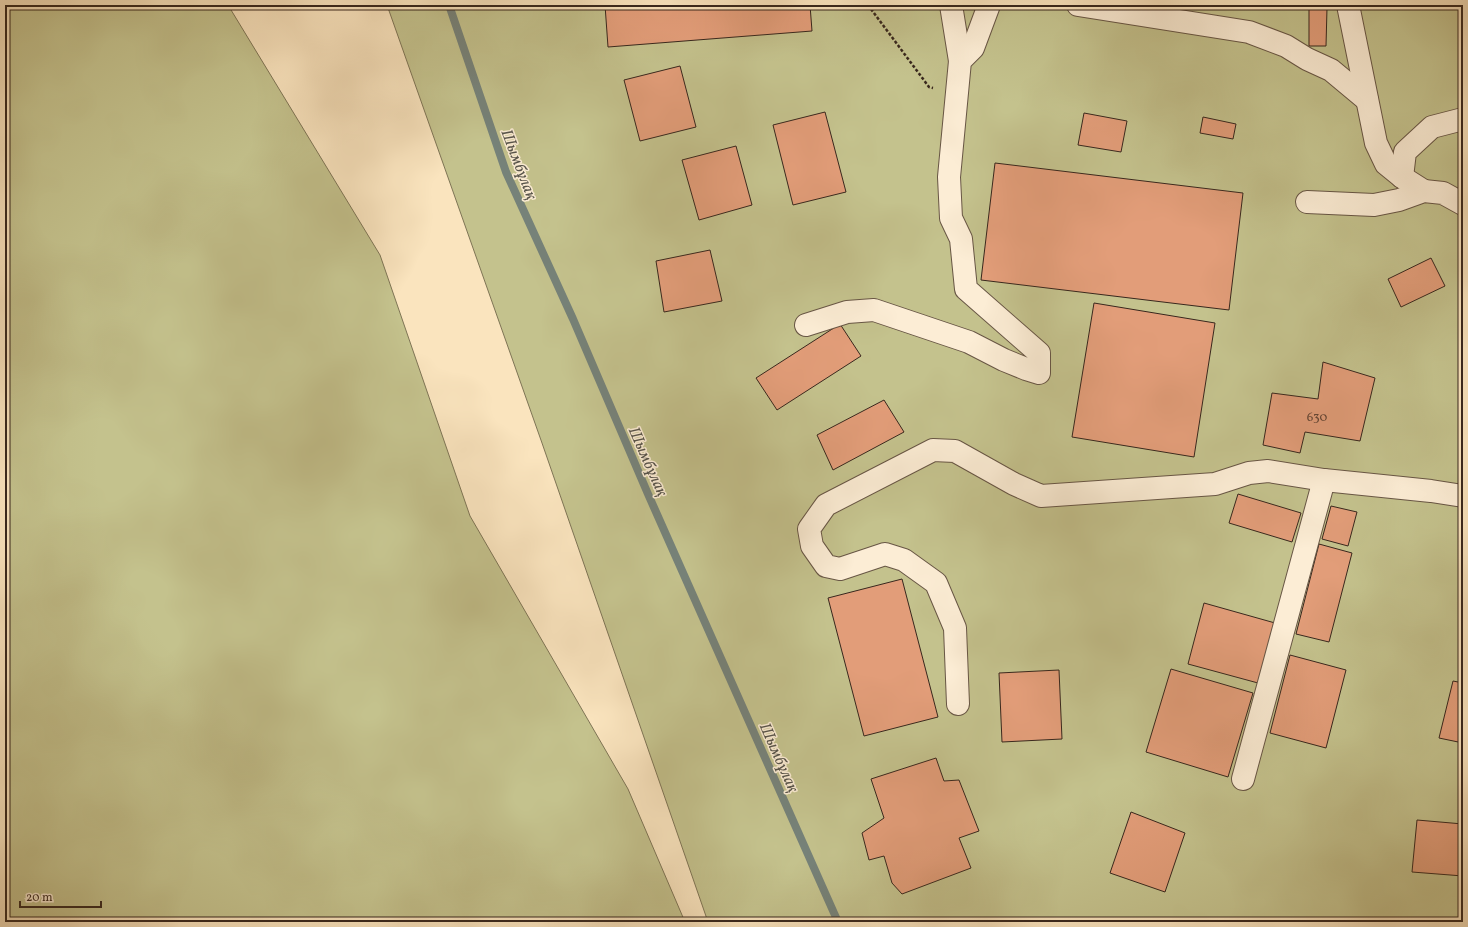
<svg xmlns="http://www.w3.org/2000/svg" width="1468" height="927" viewBox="0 0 1468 927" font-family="Vollkorn,serif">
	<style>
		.green { fill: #c4c28d; stroke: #7e7455 }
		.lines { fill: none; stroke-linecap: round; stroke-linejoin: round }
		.stream { stroke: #768279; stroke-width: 8 }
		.building { fill: #e29d79; stroke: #38271d }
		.minor-casing { stroke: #685645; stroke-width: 24 }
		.path { stroke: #38271d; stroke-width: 2.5; stroke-dasharray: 3 2; stroke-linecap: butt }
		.minor { stroke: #fcedd5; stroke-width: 22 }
		.labels { text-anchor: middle; stroke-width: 3; stroke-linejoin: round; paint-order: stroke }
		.number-label { font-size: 13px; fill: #624434 }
		.water-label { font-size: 16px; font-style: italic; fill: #57544b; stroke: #fcedd5 }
	</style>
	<rect width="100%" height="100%" fill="#fae4be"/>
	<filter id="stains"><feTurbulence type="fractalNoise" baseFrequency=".005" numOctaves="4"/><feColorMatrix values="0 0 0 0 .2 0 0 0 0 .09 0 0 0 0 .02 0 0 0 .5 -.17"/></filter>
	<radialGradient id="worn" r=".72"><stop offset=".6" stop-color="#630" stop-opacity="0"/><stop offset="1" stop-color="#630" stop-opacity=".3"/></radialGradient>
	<!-- green -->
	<g class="green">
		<path d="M5,5h223l152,250 90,261 158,273 57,133h-680z"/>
		<path d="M387,5h1076v917h-755l-166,-479z"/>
	</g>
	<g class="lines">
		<!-- stream -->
		<path class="stream" d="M449,5l57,167 67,147 75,175 190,428"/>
	</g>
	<!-- building -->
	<g class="building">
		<path d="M605,5h205l2,26 -204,16z"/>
		<path d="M1393,5h38l-15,3z"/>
		<path d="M1309,7l18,1 -1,38h-17z"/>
		<path d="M680,66l16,61 -56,14 -16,-61z"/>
		<path d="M825,112l21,80 -53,13 -20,-80z"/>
		<path d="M1084,113l43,8 -6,31 -43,-7z"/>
		<path d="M1203,117l33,7 -3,15 -33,-6z"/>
		<path d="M736,146l16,59 -53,15 -17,-60z"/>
		<path d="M995,163l248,30 -14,117 -248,-30z"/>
		<path d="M710,250l12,51 -58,11 -8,-51z"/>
		<path d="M1431,258l14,28 -44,21 -13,-28z"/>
		<path d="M1094,303l121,20 -21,134 -122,-20z"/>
		<path d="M840,324l21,32 -84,54 -21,-32z"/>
		<path d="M1323,362l52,16 -15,63 -55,-9 -5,21 -37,-8 9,-52 46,6z"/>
		<path d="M884,400l20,32 -71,38 -16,-35z"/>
		<path d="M1238,494l63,19 -9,29 -63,-19z"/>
		<path d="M1331,506l26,6 -9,34 -26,-7z"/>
		<path d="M1319,544l33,9 -23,89 -33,-8z"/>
		<path d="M902,579l36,138 -74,19 -36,-138z"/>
		<path d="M1204,603l71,20 -17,60 -70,-19z"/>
		<path d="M1290,655l56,15 -20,78 -56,-15z"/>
		<path d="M1171,669l82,24 -25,84 -82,-25z"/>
		<path d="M1059,670l3,69 -60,3 -3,-69z"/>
		<path d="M1453,681l10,2v60l-24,-5z"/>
		<path d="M936,758l8,23 15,-1 20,51 -20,7 12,30 -69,26 -10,-11 -8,-27 -15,4 -7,-27 22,-15 -13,-39z"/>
		<path d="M1131,812l54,21 -20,59 -55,-19z"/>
		<path d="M1417,820l46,4v52l-51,-4z"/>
	</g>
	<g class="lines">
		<!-- minor casing -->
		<g class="minor-casing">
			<g id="minor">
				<path d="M951,5l9,56"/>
				<path d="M1078,5l171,27 37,14 21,13 24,11 36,30"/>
				<path d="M1348,5l28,138 10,21 16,13 22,14"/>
				<path d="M1402,177l3,-25 27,-25 31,-8"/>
				<path d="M1307,202l67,3 25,-5 25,-9 19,2 20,11"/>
				<path d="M806,325l41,-13 27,-2 95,32 35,18 22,9 13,4v-20l-73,-64 -5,-50 -10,-21 -2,-41 11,-116 13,-13 16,-43"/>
				<path d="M958,704l-3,-76 -19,-45 -32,-23 -19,-6 -45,15 -14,-3 -14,-20 -3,-17 17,-24 107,-55 22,1 59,33 27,12 174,-12 34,-11 19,-2 56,9 107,11 32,5"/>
				<path d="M1243,779l81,-299"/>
			</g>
		</g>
		<!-- path -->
		<path class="path" d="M868,5l61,82 4,1"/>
		<!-- minor -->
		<use href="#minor" class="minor"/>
	</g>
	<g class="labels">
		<!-- number labels -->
		<g class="number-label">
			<text x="1317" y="421">630</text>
		</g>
		<!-- water labels -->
		<g class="water-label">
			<text transform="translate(520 164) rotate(69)" y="6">Шымбұлақ</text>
			<text transform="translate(649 461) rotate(66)" y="6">Шымбұлақ</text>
			<text transform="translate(780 757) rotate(66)" y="6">Шымбұлақ</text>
		</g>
	</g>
	<!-- margin -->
	<rect width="1468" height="927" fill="none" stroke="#fae4be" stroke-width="20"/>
	<rect x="6" y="6" width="1456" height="915" fill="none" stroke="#38271d" stroke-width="2"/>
	<rect x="10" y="10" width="1448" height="907" fill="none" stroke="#38271d"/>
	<!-- scale -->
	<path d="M20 901v6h81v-6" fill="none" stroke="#38271d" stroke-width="2"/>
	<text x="26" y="901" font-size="12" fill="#38271d" stroke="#fcedd5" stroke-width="3" paint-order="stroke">20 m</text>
	<rect width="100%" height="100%" filter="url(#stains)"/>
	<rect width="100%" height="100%" fill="url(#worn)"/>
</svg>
